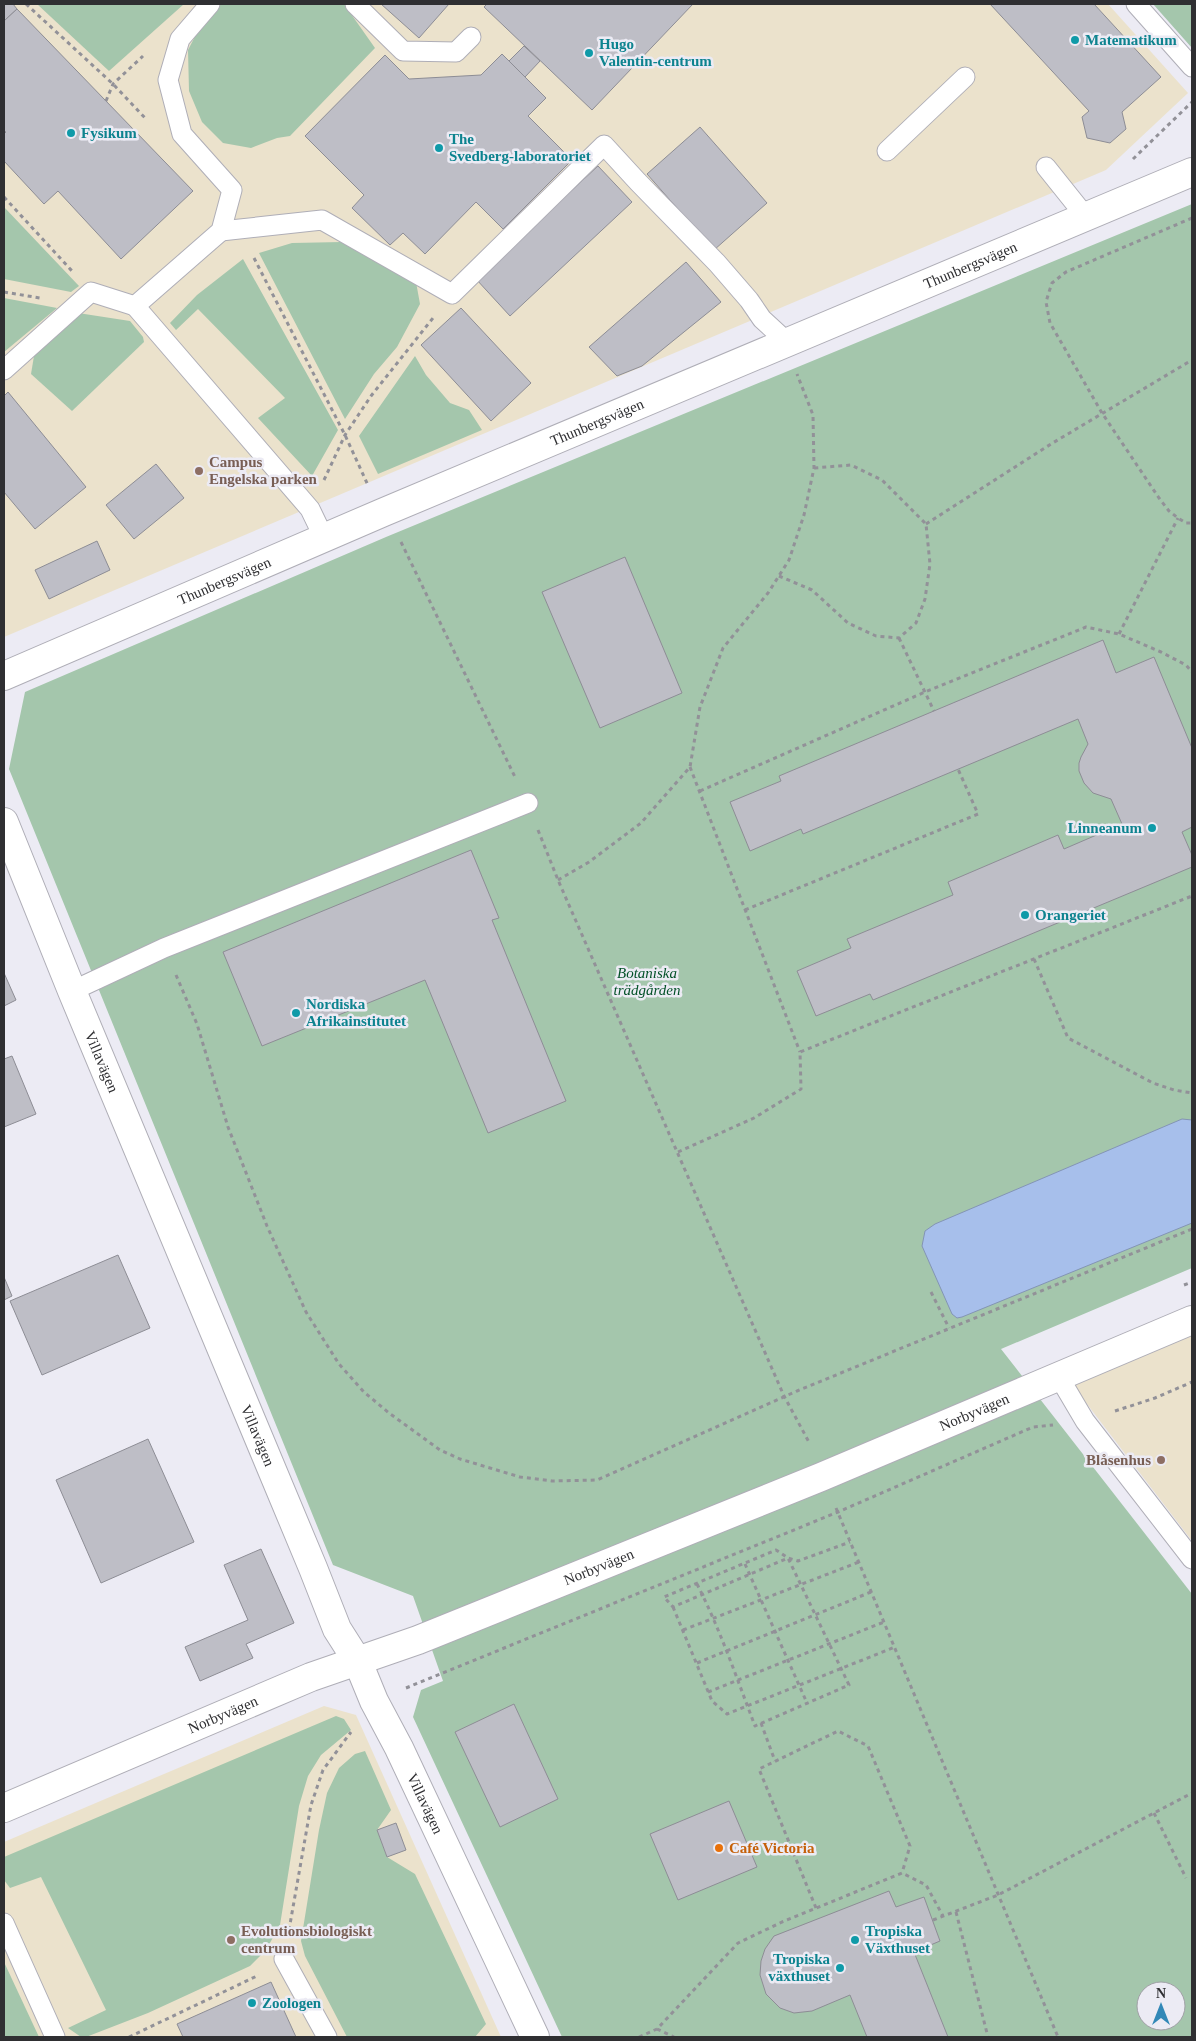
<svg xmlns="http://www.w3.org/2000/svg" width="1196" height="2041" viewBox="0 0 1196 2041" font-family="'Times New Roman',serif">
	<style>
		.education { fill: #ebe2cc }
		.green { fill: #a4c6ac; fill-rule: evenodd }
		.water { fill: #a7bfeb; stroke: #8394b4 }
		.building { fill: #bebec6; stroke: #8d8d95 }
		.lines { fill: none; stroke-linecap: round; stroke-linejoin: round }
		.service-casing { stroke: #afaeb7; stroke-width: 21 }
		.minor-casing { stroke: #afaeb7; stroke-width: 30 }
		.tertiary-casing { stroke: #afaeb7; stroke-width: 30 }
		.path { stroke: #929198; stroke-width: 3; stroke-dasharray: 4 4; stroke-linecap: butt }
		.service { stroke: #fff; stroke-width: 19 }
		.minor { stroke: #fff; stroke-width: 28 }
		.tertiary { stroke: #fff; stroke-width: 28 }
		.culture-dot { fill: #0f9aa8; stroke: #ecebf4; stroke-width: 2 }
		.education-dot { fill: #8d6e63; stroke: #ecebf4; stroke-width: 2 }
		.food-dot { fill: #e8710a; stroke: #ecebf4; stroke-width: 2 }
		.labels { text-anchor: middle; stroke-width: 5; stroke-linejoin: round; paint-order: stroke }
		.culture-label { font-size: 15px; font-weight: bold; fill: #0d838f; stroke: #ecebf4; text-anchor: start }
		.street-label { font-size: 15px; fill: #2f2f32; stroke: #ecebf4 }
		.education-label { font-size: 15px; font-weight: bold; fill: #785e54; stroke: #ecebf4; text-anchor: start }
		.park-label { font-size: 15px; font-style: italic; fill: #045229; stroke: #ecebf4 }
		.food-label { font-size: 15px; font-weight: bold; fill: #c56008; stroke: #ecebf4; text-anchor: start }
	</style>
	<rect width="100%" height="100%" fill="#ecebf4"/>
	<!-- education -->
	<g class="education">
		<path d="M4,4h1104l80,89 -82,77 -1102,467z"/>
		<path d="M1192,1325v216l-125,-163z"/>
		<path d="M324,1706l32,9 145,322h-497v-195z"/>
	</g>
	<!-- green -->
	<g class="green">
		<path d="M37,4h147l-75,67z"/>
		<path d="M221,4h123l31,44 -85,88 -13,2 -26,10 -28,-5 -21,-21 -13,-31 -1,-41 13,-25z"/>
		<path d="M1153,4h39v44z"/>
		<path d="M1192,204v1064l-191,81 191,245v443h-630l-149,-320 8,-27 22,-9 -30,-85 -80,-31 -324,-796 16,-77 361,-155zM1146,1991h30v30h-30z"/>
		<path d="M4,207l75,79 -8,6 -67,-13z"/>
		<path d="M342,242l74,40 4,22 -23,43 -23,27 -29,45 -86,-166 33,-10z"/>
		<path d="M243,259l95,171 -26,46 -54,-58 27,-20 -87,-89 -22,21 -6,-7 27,-28z"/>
		<path d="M4,298l53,10 -53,44z"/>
		<path d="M78,313l52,8 13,16 1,5 -72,69 -41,-37 4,-24z"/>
		<path d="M415,356l11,19 24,28 19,7 13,20 -104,44 -19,-38z"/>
		<path d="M336,1716l8,3 7,11 -30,25 -13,21 -9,30 -19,119 -14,25 -16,16 -102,47 -62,24h-5l-13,-9 38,-18 -65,-133 -31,11 -6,-8v-23z"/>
		<path d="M365,1751l26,59 -14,20 10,27 28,17 71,150 -11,13h-128l-42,-81 -4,-15 18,-111 8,-37 12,-25 16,-14z"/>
		<path d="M4,1962l35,75h-35z"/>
	</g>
	<!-- water -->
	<path class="water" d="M1182,1119l10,1v103l-230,94 -5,1 -5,-4 -30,-68 3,-15 10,-7z"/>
	<!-- building -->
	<g class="building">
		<path d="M4,4h9l4,5 -13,12z"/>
		<path d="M381,4h68l-30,34z"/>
		<path d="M487,4h206l-101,106 -108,-103z"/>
		<path d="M990,4h104l67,73 -39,35 4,17 -16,14 -23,-5 -5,-21 7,-6z"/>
		<path d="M17,9l176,182 -72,68 -63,-68 -14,13 -40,-43v-27l2,-2 -2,-1v-110z"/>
		<path d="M524,46l16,15 -15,16 -16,-16z"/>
		<path d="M502,54l44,44 -18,18 44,44 -69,69 -27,-27 -51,52 -22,-21 -13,12 -38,-37 12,-13 -59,-59 80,-81 24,24 72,-4z"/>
		<path d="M700,127l67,76 -53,47 -67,-76z"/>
		<path d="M598,166l34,36 -122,114 -34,-37z"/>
		<path d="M686,262l35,40 -79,64 -25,10 -28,-29z"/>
		<path d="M461,308l70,75 -40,38 -70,-76z"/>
		<path d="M8,392l78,95 -51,42 -31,-37v-96z"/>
		<path d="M156,464l28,34 -50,41 -28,-34z"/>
		<path d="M97,541l13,29 -61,29 -14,-29z"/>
		<path d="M625,557l57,136 -82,35 -58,-136z"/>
		<path d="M1103,640l13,33 38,-16 38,91v79l-10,5 10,23v12l-319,133 -3,-6 -54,22 -19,-45 54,-23 -4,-9 106,-44 -5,-13 110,-47 6,14 58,-25 -11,-25 -18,-6 -9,-10 -5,-12v-8l2,-6 7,-13 -10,-25 -275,115 -2,-5 -51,22 -20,-49 51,-21 -2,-5z"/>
		<path d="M471,850l28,68 -7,2 74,181 -78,32 -63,-153 -163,66 -39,-94z"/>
		<path d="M4,973l12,27 -12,6z"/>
		<path d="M12,1056l24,58 -32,13v-68z"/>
		<path d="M118,1255l32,73 -108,47 -32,-74z"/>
		<path d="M4,1277l8,19 -8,4z"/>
		<path d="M148,1439l46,103 -93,41 -45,-103z"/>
		<path d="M261,1549l33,74 -48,21 7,14 -53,23 -15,-34 63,-27 -24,-55z"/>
		<path d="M514,1704l44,95 -58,28 -45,-95z"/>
		<path d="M729,1801l28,66 -79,33 -28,-66z"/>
		<path d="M396,1823l10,27 -19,7 -10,-27z"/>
		<path d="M889,1891l7,16 28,-10 16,44 -26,11 34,85h-81l-17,-42 -38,16 -18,2 -14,-5 -14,-14 -6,-19 1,-14 4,-12 9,-13z"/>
		<path d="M271,1982l25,55h-113l-6,-13z"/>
	</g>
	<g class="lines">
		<!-- service casing -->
		<g class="service-casing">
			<g id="service">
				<path d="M210,4l-30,35 -12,41 14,54 50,56 -11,41 -86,75 175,203 14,29"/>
				<path d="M355,4l48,47 53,1 15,-15"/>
				<path d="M1136,4l56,63"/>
				<path d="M887,151l78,-74"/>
				<path d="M1046,167l40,50"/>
				<path d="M221,231l101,-11 130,74 152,-149 34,37 79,81 32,37 13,19 25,23"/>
				<path d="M4,370l87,-78 44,14"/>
				<path d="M72,991l92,-43 364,-145"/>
				<path d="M1059,1377l26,44 107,138"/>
				<path d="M4,1923l51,114"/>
				<path d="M284,1959l43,78"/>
			</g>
		</g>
		<!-- minor casing -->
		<g class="minor-casing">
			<g id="minor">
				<path id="s1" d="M4,676l380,-164 808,-340"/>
				<path id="s2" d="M4,822l68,169 241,577 24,61 21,33 16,39 25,47 136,289"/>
			</g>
		</g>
		<!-- tertiary casing -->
		<g class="tertiary-casing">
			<g id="tertiary">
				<path id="s3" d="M4,1808l307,-131 107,-37 403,-163 371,-157"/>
			</g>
		</g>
		<!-- path -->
		<g class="path">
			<path d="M26,4l87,80 33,35"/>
			<path d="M106,101l7,-17 30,-28"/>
			<path d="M1133,159l59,-57"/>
			<path d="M4,197l68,74"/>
			<path d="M1192,218l-126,54 -14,11 -3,9 -3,10 4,21 52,90 57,85 10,13 9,7 8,5h6"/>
			<path d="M254,258l91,177 22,48"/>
			<path d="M4,292l36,6"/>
			<path d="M324,480l21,-45 26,-39 62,-78"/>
			<path d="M926,524l125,-80 141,-84"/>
			<path d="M401,542l114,235"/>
			<path d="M779,576l33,14 36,33 28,13 23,2 17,-15 9,-24 5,-35 -4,-40 -44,-44 -31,-15 -37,3"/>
			<path d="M1119,634l59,-116"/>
			<path d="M899,638l35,73"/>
			<path d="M690,767l110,285"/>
			<path d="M700,791l225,-99 161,-65 33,7 42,18 25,13 6,7"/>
			<path d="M538,830l20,50 226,516 26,48"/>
			<path d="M558,880l31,-18 52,-39 49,-56 10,-60 23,-59 45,-55 21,-33 15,-45 10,-47 -1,-53 -16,-41"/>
			<path d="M745,910l233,-96 -20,-45"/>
			<path d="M1034,959l34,79 85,45 21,7 18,3"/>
			<path d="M176,975l21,49 31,103 39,99 39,86 33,52 25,28 25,21 51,37 20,9 60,18 32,4 45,-1 200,-89 395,-162"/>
			<path d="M678,1152l76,-34 47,-29 -1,-37 392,-156"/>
			<path d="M1184,1285l8,-3"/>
			<path d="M931,1292l18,36"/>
			<path d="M1115,1411l40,-13 37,-16"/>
			<path d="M836,1508l222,529"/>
			<path d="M745,1564l62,139"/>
			<path d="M697,1584c23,45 40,95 58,142l94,-41 -61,-127 -12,-8 -112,47 9,10 115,-49 10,3 52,-19"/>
			<path d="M673,1607l39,94 15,13 168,-67"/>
			<path d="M683,1630l176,-68"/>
			<path d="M697,1663l174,-71"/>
			<path d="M406,1688l432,-176 195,-85 20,-2"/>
			<path d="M708,1692l176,-70"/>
			<path d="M761,1723l14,38"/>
			<path d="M1154,1813l32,65"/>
			<path d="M816,1908l-57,-139 79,-38 30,15 42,100 -8,27"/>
			<path d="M956,1912l32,125"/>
			<path d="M933,1920l65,-25 194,-102"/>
			<path d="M289,1930l22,-125 12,-35 28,-38"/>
			<path d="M657,2029l17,8"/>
			<path d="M129,2037l130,-62"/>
			<path d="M639,2037l18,-8 81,-86 44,-21 120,-49 24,12 17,31"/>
		</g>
		<!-- service -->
		<use href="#service" class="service"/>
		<!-- minor -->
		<use href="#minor" class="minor"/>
		<!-- tertiary -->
		<use href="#tertiary" class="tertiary"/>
	</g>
	<!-- markers -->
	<g class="culture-dot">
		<circle cx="1075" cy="40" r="5"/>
		<circle cx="589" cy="53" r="5"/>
		<circle cx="71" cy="133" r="5"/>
		<circle cx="439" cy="148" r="5"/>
		<circle cx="1152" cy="828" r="5"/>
		<circle cx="1025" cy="915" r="5"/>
		<circle cx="296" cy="1013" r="5"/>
		<circle cx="855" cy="1940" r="5"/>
		<circle cx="840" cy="1968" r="5"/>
		<circle cx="252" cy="2003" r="5"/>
	</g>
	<g class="education-dot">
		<circle cx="199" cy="471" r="5"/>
		<circle cx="1161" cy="1460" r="5"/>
		<circle cx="231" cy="1940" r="5"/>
	</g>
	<circle class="food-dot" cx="719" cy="1848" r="5"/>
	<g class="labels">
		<!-- culture labels -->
		<g class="culture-label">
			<text x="1085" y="45">Matematikum</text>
			<text x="599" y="49">Hugo<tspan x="599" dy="17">Valentin-centrum</tspan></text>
			<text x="81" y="138">Fysikum</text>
			<text x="449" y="144">The<tspan x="449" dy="17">Svedberg-laboratoriet</tspan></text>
			<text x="1142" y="833" text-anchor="end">Linneanum</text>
			<text x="1035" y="920">Orangeriet</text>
			<text x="306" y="1009">Nordiska<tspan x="306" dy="17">Afrikainstitutet</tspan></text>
			<text x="865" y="1936">Tropiska<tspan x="865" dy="17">Växthuset</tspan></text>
			<text x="830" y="1964" text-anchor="end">Tropiska<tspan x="830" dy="17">växthuset</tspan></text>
			<text x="262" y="2008">Zoologen</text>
		</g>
		<!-- street labels -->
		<g class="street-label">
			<text dy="5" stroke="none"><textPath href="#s1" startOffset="1050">Thunbergsvägen</textPath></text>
			<text dy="5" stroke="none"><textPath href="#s1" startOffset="645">Thunbergsvägen</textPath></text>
			<text dy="5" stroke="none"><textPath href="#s1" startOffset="240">Thunbergsvägen</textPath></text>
			<text dy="5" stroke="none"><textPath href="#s2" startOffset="259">Villavägen</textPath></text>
			<text dy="5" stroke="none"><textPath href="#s3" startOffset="1048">Norbyvägen</textPath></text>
			<text dy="5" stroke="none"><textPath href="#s2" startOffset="664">Villavägen</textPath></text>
			<text dy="5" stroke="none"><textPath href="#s3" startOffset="642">Norbyvägen</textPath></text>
			<text dy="5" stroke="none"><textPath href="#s3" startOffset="238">Norbyvägen</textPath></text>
			<text dy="5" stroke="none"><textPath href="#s2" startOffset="1069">Villavägen</textPath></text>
		</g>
		<!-- education labels -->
		<g class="education-label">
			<text x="209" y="467">Campus<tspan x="209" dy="17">Engelska parken</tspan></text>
			<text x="1151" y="1465" text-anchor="end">Blåsenhus</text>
			<text x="241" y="1936">Evolutionsbiologiskt<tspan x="241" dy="17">centrum</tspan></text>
		</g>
		<!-- park labels -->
		<g class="park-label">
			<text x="647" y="978">Botaniska<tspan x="647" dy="17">trädgården</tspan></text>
		</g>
		<!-- food labels -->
		<g class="food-label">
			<text x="729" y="1853">Café Victoria</text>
		</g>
	</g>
	<!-- border -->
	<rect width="1196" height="2041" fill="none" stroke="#2f2f32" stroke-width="10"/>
	<!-- north arrow -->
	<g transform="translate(1161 2006)"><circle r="24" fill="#ecebf4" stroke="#a0a0a6"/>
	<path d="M0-4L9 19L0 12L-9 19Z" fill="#3288b7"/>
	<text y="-8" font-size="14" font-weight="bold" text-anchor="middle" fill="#2f2f32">N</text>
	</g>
</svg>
